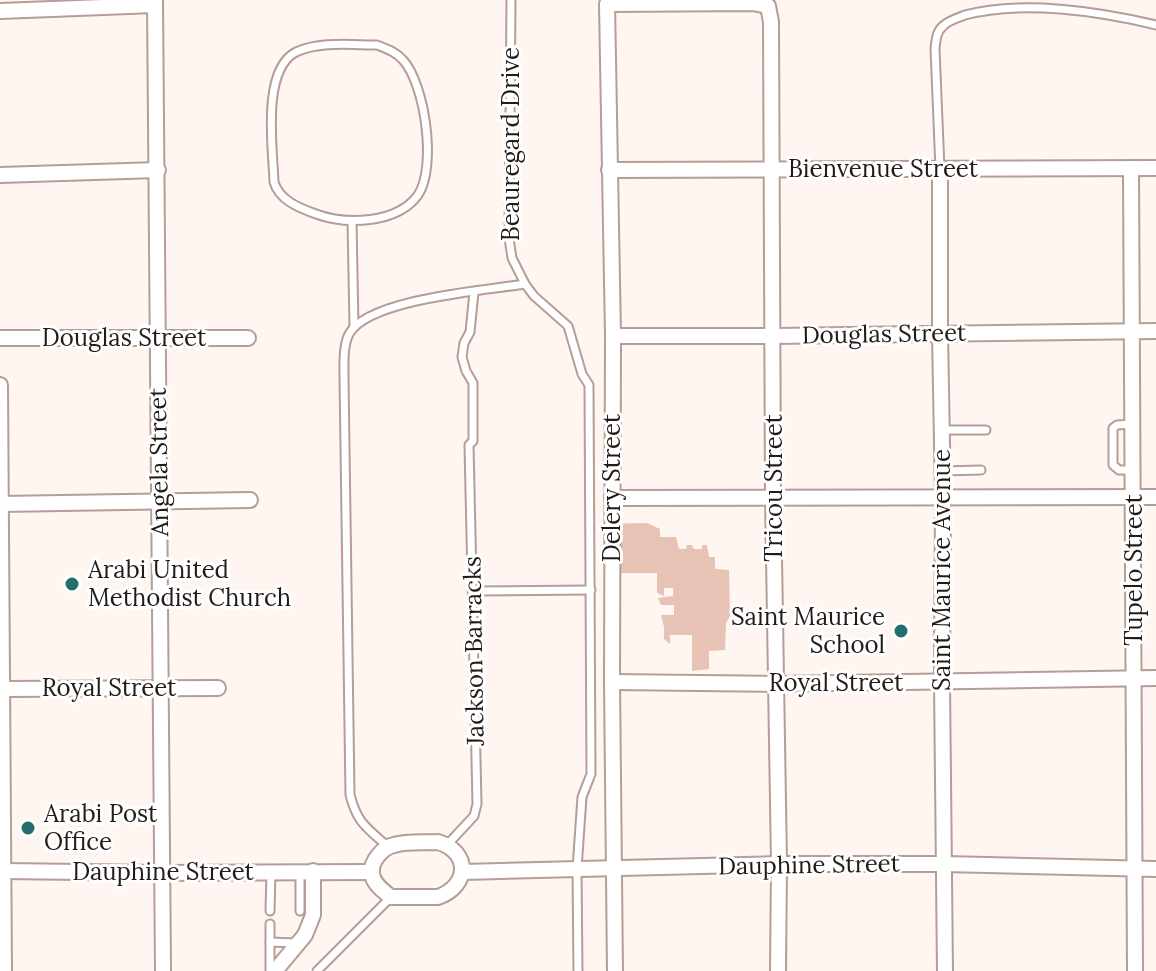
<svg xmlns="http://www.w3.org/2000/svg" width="1156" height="971" viewBox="0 0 1156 971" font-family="Lora,serif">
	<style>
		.green { fill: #e6c3b4 }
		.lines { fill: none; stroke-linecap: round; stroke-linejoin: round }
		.service-casing { stroke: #b49e95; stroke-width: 11 }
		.minor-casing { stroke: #b49e95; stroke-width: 18 }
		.service { stroke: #fff; stroke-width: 7 }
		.minor { stroke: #fff; stroke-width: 14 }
		.poi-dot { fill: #246f6b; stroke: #fff; stroke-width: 3 }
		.labels { text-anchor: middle; stroke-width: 6; stroke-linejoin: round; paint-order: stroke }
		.street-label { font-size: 24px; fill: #231b17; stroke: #fff }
		.poi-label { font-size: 24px; fill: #231b17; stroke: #fff; text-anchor: start }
	</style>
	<rect width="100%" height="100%" fill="#fff5f1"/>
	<!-- green -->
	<path class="green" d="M647,523l13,6v8h16l3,12h7l1,-4h5l2,4h8v-4h5l2,12h6v12l14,1 1,46 -4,7 -1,27 -16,1v18l-17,2v-36h-22v9l-6,-5v-12l-3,-12h13v-10h-13l-3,-7 15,-2v-8h-9v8l-7,-3v-20h-45v-49z"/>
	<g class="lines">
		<!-- service casing -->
		<g class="service-casing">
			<g id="service">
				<path d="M511,0l-2,238 3,20 13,26 9,12 34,30 14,48 7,11 2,389 -9,23 -5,72 1,102"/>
				<path d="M377,45c10,4 19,7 26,15 22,24 34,107 15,135 -21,29 -72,30 -102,19 -17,-6 -37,-14 -42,-32 -1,-32 -13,-112 22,-130 24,-11 56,-7 81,-7z"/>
				<path d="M940,169l-5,-120c1,-8 1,-17 8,-23 6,-6 15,-8 22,-11 57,-15 133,-4 191,10"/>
				<path d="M352,221l2,106"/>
				<path d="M1133,424l-16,1 -4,3v37l6,5h15"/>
				<path d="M942,430h44"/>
				<path d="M942,471l39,-1"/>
				<path d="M473,591l118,-1"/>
				<path d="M447,845l27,-29 3,-12 -8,-359 4,-4v-58l-7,-12 -4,-14 2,-14 6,-11 4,-40"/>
				<path d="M388,847c-21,-20 -30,-22 -38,-52l-6,-418c0,-14 -1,-31 5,-43 19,-35 138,-44 176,-50"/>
				<path d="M300,873v38"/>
				<path d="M270,911l1,-39"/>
				<path d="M270,942l25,1"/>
				<path d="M270,971v-47"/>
				<path d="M317,971l74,-74"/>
			</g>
		</g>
		<!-- minor casing -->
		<g class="minor-casing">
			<g id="minor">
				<path d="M155,0l8,971"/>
				<path d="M0,11l155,-6"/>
				<path d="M1131,168l4,803"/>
				<path d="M940,169v164l3,165 -1,184 3,289"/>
				<path d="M609,170l547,-2"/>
				<path d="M0,175l158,-5"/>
				<path d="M613,336h161l382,-5"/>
				<path d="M0,338h248"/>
				<path d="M0,385l4,586"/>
				<path d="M612,498l544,-1"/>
				<path d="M0,504l250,-4"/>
				<path d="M612,682l164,2 380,-6"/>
				<path d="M0,689l218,-1"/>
				<path d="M438,842c33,10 31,44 0,55h-47c-8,-6 -19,-14 -19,-25 -1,-11 11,-25 22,-27 14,-4 30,-2 44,-3z"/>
				<path d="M3,871l159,2 210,-1"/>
				<path d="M463,872l316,-8h166l211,5"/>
				<path d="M275,971l30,-36 8,-20v-44"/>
				<path d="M615,971l-3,-289 1,-346 -6,-332 146,-1 15,3 3,16 2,474 6,368 -1,107"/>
			</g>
		</g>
		<!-- service -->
		<use href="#service" class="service"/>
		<!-- minor -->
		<use href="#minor" class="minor"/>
	</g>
	<!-- markers -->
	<g class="poi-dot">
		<circle cx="72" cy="584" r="8"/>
		<circle cx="901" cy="631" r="8"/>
		<circle cx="28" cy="828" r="8"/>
	</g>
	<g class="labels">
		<!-- street labels -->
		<g class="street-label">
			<text transform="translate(511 144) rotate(-90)" y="8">Beauregard Drive</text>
			<text x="883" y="177">Bienvenue Street</text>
			<text transform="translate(884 334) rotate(-1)" y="8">Douglas Street</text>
			<text x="124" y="346">Douglas Street</text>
			<text transform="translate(159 462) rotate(-91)" y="8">Angela Street</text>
			<text transform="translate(612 488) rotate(-90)" y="8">Delery Street</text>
			<text transform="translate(774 488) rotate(-90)" y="8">Tricou Street</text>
			<text transform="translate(942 570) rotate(-90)" y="8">Saint Maurice Avenue</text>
			<text transform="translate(1134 570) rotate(-90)" y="8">Tupelo Street</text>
			<text transform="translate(474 651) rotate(-91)" y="8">Jackson Barracks</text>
			<text x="836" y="691">Royal Street</text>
			<text x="109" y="696">Royal Street</text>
			<text transform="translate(809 865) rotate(-1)" y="8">Dauphine Street</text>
			<text x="163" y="880">Dauphine Street</text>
		</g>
		<!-- poi labels -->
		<g class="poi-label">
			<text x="88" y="578">Arabi United<tspan x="88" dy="28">Methodist Church</tspan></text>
			<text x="885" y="625" text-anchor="end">Saint Maurice<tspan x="885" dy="28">School</tspan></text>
			<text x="44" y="822">Arabi Post<tspan x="44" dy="28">Office</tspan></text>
		</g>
	</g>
</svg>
